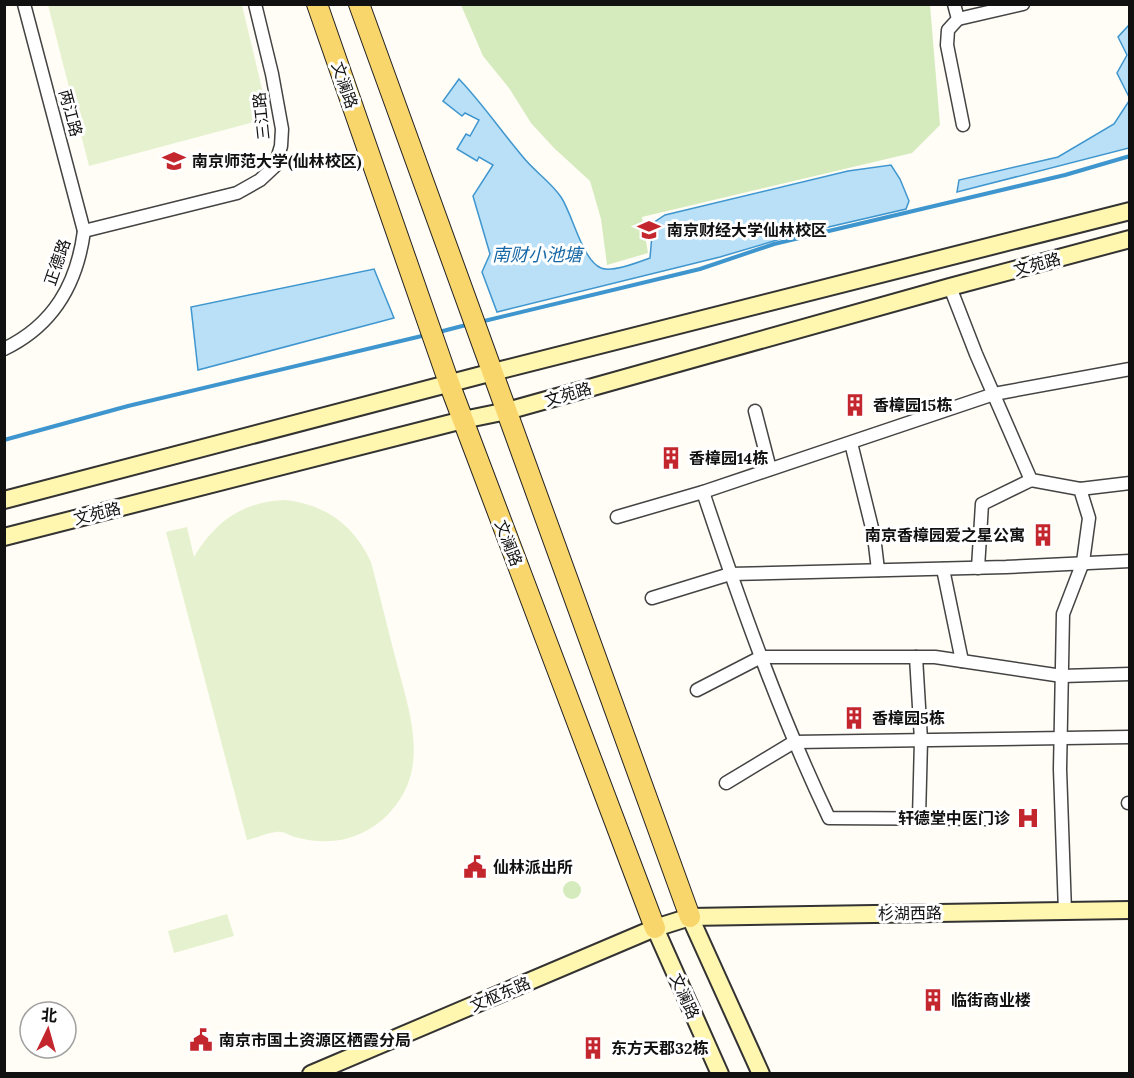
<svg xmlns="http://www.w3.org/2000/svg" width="1134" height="1078" viewBox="0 0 1134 1078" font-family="Lora,'Noto Sans SC',serif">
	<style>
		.green { fill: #d5ebbd }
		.pitch { fill: #e6f2cf }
		.water { fill: #b9e0f7; stroke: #3f96cf; stroke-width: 1.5 }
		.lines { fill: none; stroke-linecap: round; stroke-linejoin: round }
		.stream { stroke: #3f96cf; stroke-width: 4 }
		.street-casing { stroke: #444; stroke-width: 15 }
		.secondary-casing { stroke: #333; stroke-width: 20 }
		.primary-casing { stroke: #222; stroke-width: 22 }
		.street { stroke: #fff; stroke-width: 12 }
		.secondary { stroke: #fff6b0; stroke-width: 16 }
		.primary { stroke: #f9d66b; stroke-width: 20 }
		.labels { text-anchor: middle; stroke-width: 6; stroke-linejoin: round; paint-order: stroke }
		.street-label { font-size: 16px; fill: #111; stroke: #fff }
		.poi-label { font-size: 16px; font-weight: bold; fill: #111; stroke: #fff; text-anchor: start }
		.water-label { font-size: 18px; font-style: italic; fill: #1768a6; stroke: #fff }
	</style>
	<rect width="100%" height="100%" fill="#fffdf5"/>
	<!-- green -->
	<g class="green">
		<path d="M461,5h469l10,120 -28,28 -270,64 6,36 -41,12 -6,-46 -11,-38 -36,-33 -23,-25 -22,-35 -26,-32z"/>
		<circle cx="572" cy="890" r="9"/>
	</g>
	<!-- pitch -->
	<g class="pitch">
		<path d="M48,5h194l27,113 -180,48z"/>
		<path d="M286,500c40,5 68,25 85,62 9,34 17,68 26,102 13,50 33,104 -6,147 -11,13 -26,22 -42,27 -18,5 -36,4 -54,-1 -4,-1 -9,-4 -13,-5 -9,-2 -25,6 -35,8l-81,-308 21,-5 7,30c21,-36 50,-56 92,-57z"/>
		<path d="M227,914l7,22 -60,17 -6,-22z"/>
	</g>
	<!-- water -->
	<g class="water">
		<path d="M1129,25v72l-12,-24 10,-18 -9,-18z"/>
		<path d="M459,79c23,24 42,52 64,78 11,14 28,25 38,40 12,18 21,63 40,71 11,5 38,-6 49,-10l3,-35 12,-8 183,-44 43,-6 9,14 9,22 -3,8 -112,26 -74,22 -223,55 -15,-40 8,-18 -17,-58 20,-31 -14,-8 -2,4 -20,-12 9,-15 4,2 9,-16 -14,-7 -3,3 -19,-15z"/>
		<path d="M1129,101v47l-172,44 2,-12 99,-23 56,-33z"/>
		<path d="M374,269l20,49 -196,52 -7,-63z"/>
	</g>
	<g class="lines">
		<!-- stream -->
		<g class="stream">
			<path d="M480,322l220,-53 74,-25 291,-69 65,-19"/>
			<path d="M439,332l31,-8"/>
			<path d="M4,440l124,-34 298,-71"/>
		</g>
		<!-- street casing -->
		<g class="street-casing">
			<g id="street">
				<path d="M954,4l4,15 -10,11 -1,15 16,80"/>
				<path d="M958,19l65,-15"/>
				<path d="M84,231l153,-38 23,-13 15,-14 6,-20 1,-17 -10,-55 -17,-70"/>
				<path d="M950,287l26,67 55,126 49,9 9,29 -6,44 -20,52 -3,155 5,143"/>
				<path d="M4,349c50,-24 73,-65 80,-118l-60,-227"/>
				<path d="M755,411l15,58"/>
				<path d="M851,443l23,93 4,34"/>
				<path d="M1080,489l50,-6"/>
				<path d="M703,492c37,111 76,221 126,326l158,1"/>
				<path d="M617,517l86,-25 291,-98 136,-25"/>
				<path d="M978,568l4,-64 49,-24"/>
				<path d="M943,569l19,92"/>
				<path d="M652,598l78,-24 276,-7 124,-6"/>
				<path d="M916,657l5,83 -2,78"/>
				<path d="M697,690l64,-33h174l127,19 68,-2"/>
				<path d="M726,783l68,-41 336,-5"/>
				<path d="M1128,803h2"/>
			</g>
		</g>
		<!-- secondary casing -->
		<g class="secondary-casing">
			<g id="secondary">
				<path d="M4,500l489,-128 637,-161"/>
				<path d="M4,537l459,-117 44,-9 443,-124 180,-48"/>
				<path d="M690,917l71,157"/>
				<path d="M655,928l65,146"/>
				<path d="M311,1074l344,-146 35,-11 440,-7"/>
			</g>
		</g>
		<!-- primary casing -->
		<g class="primary-casing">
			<g id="primary">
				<path d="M317,4l132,379 206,545"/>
				<path d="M359,4l331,913"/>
			</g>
		</g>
		<!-- street -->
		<use href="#street" class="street"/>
		<!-- secondary -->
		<use href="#secondary" class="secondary"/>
		<!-- primary -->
		<use href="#primary" class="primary"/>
	</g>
	<!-- icons -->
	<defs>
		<g id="university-bare" transform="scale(1.8)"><path d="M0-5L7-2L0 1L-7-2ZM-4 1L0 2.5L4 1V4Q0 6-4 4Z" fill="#c4262e" stroke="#fff" stroke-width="2.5" paint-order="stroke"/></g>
		<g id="building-bare" transform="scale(1.8)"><path d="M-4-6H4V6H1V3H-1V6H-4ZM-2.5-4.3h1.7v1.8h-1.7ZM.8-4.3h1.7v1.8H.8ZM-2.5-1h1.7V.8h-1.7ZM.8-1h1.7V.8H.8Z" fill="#c4262e" stroke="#fff" stroke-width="2.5" paint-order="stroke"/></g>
		<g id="hospital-bare" transform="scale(1.8)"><path d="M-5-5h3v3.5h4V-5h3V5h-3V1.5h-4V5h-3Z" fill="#c4262e" stroke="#fff" stroke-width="2.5" paint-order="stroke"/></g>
		<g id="civic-bare" transform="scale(1.8)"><path d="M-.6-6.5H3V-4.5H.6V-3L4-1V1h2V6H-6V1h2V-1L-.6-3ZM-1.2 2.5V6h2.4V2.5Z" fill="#c4262e" stroke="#fff" stroke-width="2.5" paint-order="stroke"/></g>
	</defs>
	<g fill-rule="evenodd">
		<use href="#university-bare" x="174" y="161"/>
		<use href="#university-bare" x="649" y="230"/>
		<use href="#building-bare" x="855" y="405"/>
		<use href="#building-bare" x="671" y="458"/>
		<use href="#building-bare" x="1043" y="535"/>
		<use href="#building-bare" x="854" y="718"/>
		<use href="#hospital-bare" x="1028" y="818"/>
		<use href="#civic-bare" x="475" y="867"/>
		<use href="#building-bare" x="933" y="1000"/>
		<use href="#civic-bare" x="201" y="1040"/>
		<use href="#building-bare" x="593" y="1048"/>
	</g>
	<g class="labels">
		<!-- street labels -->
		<g class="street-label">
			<text transform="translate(345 85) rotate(71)" y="6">文澜路</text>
			<text transform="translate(71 113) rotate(75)" y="6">两江路</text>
			<text transform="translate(261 116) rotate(-96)" y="6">三江路</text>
			<text transform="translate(57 262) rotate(-71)" y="6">正德路</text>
			<text transform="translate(1037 264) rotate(-15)" y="6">文苑路</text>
			<text transform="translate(568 394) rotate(-16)" y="6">文苑路</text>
			<text transform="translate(97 513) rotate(-14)" y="6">文苑路</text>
			<text transform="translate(509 543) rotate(69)" y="6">文澜路</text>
			<text transform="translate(910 913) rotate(-1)" y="6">杉湖西路</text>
			<text transform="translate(500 994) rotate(-23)" y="6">文枢东路</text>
			<text transform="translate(685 996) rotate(66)" y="6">文澜路</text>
		</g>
		<!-- poi labels -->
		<g class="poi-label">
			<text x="192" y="167">南京师范大学(仙林校区)</text>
			<text x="667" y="236">南京财经大学仙林校区</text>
			<text x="873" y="411">香樟园15栋</text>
			<text x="689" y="464">香樟园14栋</text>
			<text x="1025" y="541" text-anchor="end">南京香樟园爱之星公寓</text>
			<text x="872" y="724">香樟园5栋</text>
			<text x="1010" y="824" text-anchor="end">轩德堂中医门诊</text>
			<text x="493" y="873">仙林派出所</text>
			<text x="951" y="1006">临街商业楼</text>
			<text x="219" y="1046">南京市国土资源区栖霞分局</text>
			<text x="611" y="1054">东方天郡32栋</text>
		</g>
		<!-- water labels -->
		<g class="water-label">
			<text x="537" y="261">南财小池塘</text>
		</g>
	</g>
	<!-- border -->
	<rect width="1134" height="1078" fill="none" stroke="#111111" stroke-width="12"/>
	<!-- north arrow -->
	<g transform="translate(48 1030) rotate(5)"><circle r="28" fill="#ffffff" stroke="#a0a0a0" stroke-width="1.5"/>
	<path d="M0-4.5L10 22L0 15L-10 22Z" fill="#c4262e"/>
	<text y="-9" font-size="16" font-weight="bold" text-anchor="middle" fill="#111111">北</text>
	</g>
</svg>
